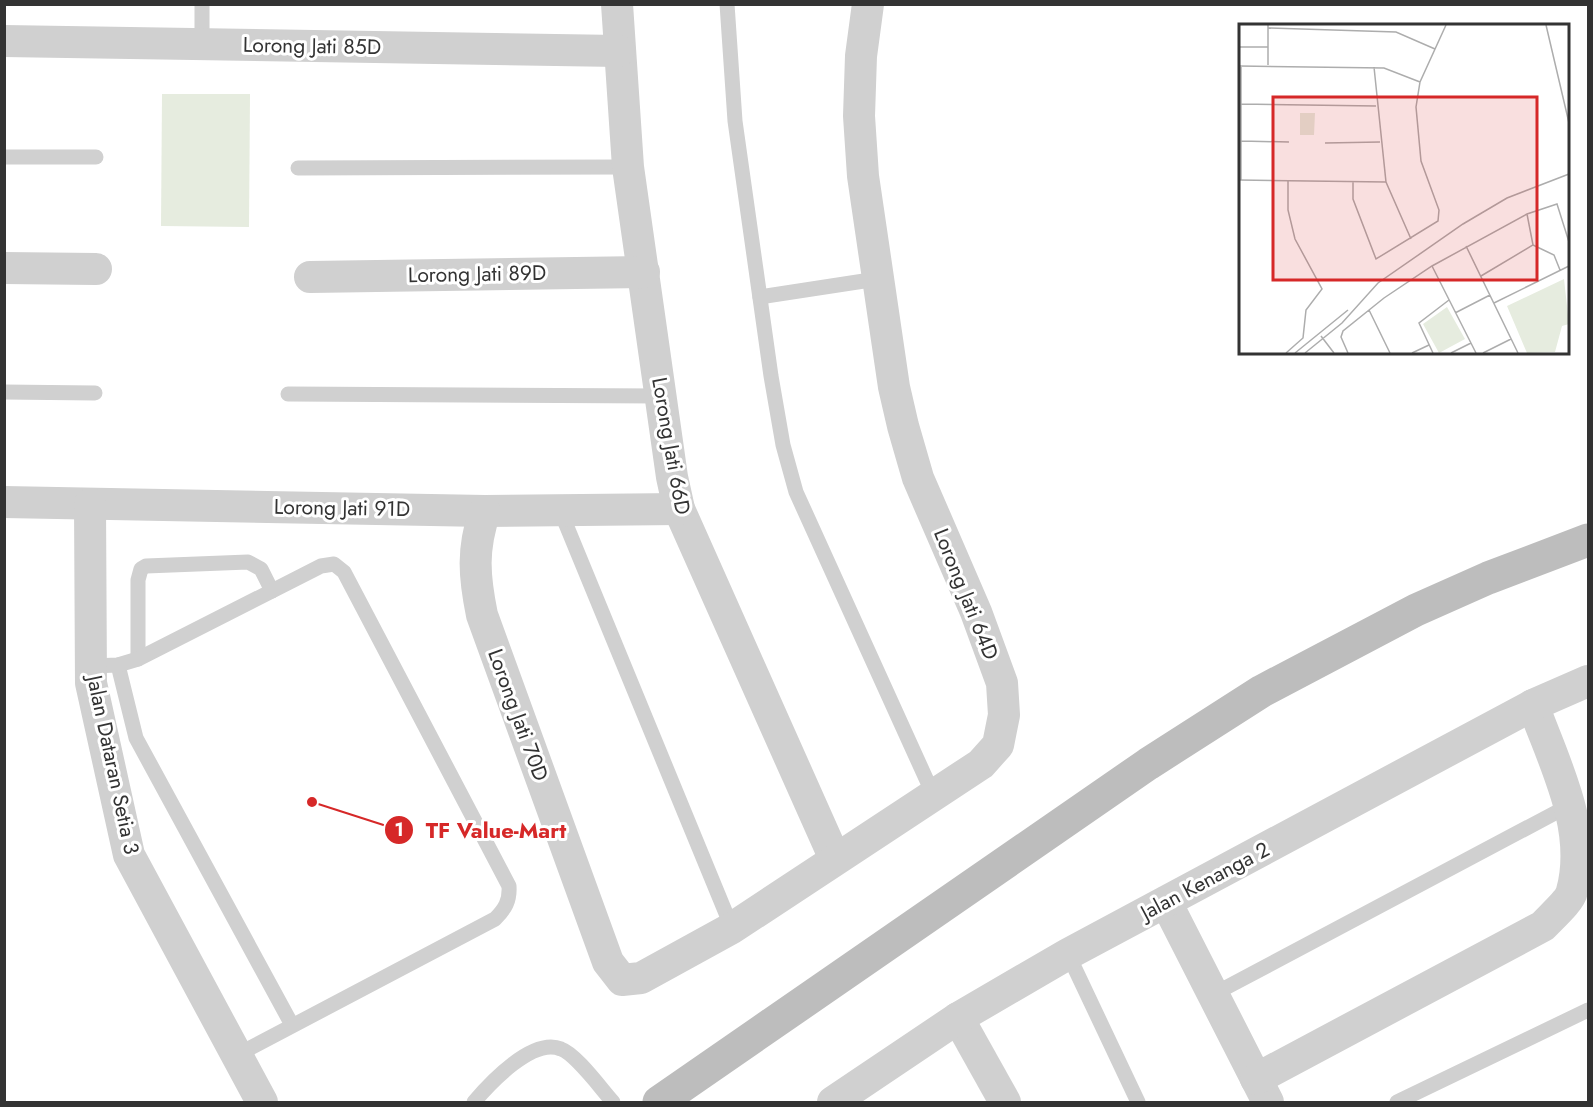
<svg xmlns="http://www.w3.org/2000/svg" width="1593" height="1107" viewBox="0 0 1593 1107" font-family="Jost,sans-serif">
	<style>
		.green { fill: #e6ecdf }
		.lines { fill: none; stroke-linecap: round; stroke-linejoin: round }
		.service { stroke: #d0d0d0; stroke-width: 15 }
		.minor { stroke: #d0d0d0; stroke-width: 32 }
		.secondary { stroke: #bdbdbd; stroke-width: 33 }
		.labels { text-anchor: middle; stroke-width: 6; stroke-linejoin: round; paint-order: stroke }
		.street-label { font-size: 21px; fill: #333; stroke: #fff }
		.inset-road { fill: none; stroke: #adadad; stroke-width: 1.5 }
		.view { fill: #d62828; fill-opacity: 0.15; stroke: #d62828; stroke-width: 3 }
		.inset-edge { fill: none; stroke: #333; stroke-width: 3 }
		.leader { fill: none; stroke: #d62828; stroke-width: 2 }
		.callout-dot { fill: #d62828; stroke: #fff; stroke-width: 2 }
		.mark-label { font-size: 18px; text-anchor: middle; font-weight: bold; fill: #fff }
		.callout-label { font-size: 22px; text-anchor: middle; font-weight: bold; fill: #d62828; stroke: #fff; stroke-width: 6; stroke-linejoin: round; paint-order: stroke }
	</style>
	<rect width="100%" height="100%" fill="#fff"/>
	<!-- green -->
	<path class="green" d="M162,94h88l-1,133 -88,-1z"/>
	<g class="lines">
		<!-- service -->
		<g class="service">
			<path d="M202,4v40"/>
			<path d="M727,4l8,117 36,255 12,69 13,47 137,302"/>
			<path d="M4,157h92"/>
			<path d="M298,168l330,-1"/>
			<path d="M760,297l117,-18"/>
			<path d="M4,392l91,1"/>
			<path d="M288,394l372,2"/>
			<path d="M560,510l172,418"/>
			<path d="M138,659v-79l3,-11 5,-3 102,-4 13,7 11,22"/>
			<path d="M118,665l18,73 156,287"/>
			<path d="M91,666l27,-1 20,-6 183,-93 13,-2 10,8 165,314c1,15 -4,23 -14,33l-258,136"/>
			<path d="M1068,954l70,148"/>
			<path d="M1212,995l358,-190"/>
			<path d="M474,1102c16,-19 59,-65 87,-53 15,5 41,41 52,53"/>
			<path d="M1397,1102l191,-92"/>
		</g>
		<!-- minor -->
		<g class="minor">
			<path d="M617,4l11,163 44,310 7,32 156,350"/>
			<path d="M4,41l615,10"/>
			<path d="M4,268l92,1"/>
			<path d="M310,277l334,-5"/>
			<path d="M4,502l481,9 194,-2"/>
			<path d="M90,504l1,179 38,172 133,247"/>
			<path d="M485,511c-13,38 -11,65 -3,104l126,347 14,18 19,-2 91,-50 249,-164 17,-19 6,-30 -2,-32 -26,-71 -58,-134 -15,-52 -9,-39 -31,-211 -4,-60 2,-60 7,-52"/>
			<path d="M1166,902l102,200"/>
			<path d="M958,1018l47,84"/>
			<path d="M1256,1079l287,-153c7,-8 27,-25 29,-35 17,-63 -18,-128 -39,-186"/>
			<path d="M833,1102l125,-84 110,-64 465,-249 55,-24"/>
		</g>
		<!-- secondary -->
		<path class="secondary" d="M659,1102l489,-338 114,-73 154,-81 72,-32 100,-38"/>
	</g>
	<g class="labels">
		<!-- street labels -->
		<g class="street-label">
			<text transform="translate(312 46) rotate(1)" y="7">Lorong Jati 85D</text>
			<text transform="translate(477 274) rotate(-1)" y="7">Lorong Jati 89D</text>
			<text transform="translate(671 446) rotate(80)" y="7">Lorong Jati 66D</text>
			<text transform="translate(342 508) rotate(1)" y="7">Lorong Jati 91D</text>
			<text transform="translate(966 594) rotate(68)" y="7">Lorong Jati 64D</text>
			<text transform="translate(518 715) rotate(70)" y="7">Lorong Jati 70D</text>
			<text transform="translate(113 765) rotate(78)" y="7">Jalan Dataran Setia 3</text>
			<text transform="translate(1205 881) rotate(-28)" y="7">Jalan Kenanga 2</text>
		</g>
	</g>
	<!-- overview -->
	<g transform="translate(1239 24)">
		<rect width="330" height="330" fill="#fff"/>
		<path d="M61,89h15l-1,22h-14zM325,255l5,45 -7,2 -7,26 -28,1 -20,-47zM208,283l18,32 -26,14 -16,-29z" fill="#e6ecdf"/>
		<path class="inset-road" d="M307,1l23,98M29,4l128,4 39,17M0,23h29M29,41v-40M0,42l145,2 36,14M135,43l12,115 25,57M2,80l135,2M2,117l48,1M86,119l55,-1M0,156l147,2M2,156v-114M114,158v17l23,60 62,-38 1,-11 -18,-49 -5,-54 4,-25 26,-57M294,221l21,10 6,15M227,222l52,107M193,242l44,87M242,252l52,-31 -6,-31M255,279l75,-37M130,286l21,43M216,289l35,-18M82,312l13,17M47,329l17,-15 3,-28 16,-21 -27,-50 -7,-29v-29M56,329l53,-43M66,329l37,-30 36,-40 85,-59 44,-26 62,-24M109,329l-7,-16 2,-6 41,-33 48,-32 95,-52 30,-10 12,38M173,329l17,-8M194,329l-14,-30 30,-23M212,329l20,-10M244,329l28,-14"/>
		<path class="view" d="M34,73h264v183h-264z"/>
		<rect width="330" height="330" class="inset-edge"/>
	</g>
	<!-- callouts -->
	<path class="leader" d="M312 802L399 830"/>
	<g class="callout-dot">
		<circle cx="312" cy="802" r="6"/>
		<circle cx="399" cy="830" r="15"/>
	</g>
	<g class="mark-label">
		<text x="399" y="836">1</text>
	</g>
	<g class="callout-label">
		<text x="496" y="838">TF Value-Mart</text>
	</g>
	<!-- border -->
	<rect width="1593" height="1107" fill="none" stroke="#333333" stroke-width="12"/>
</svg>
